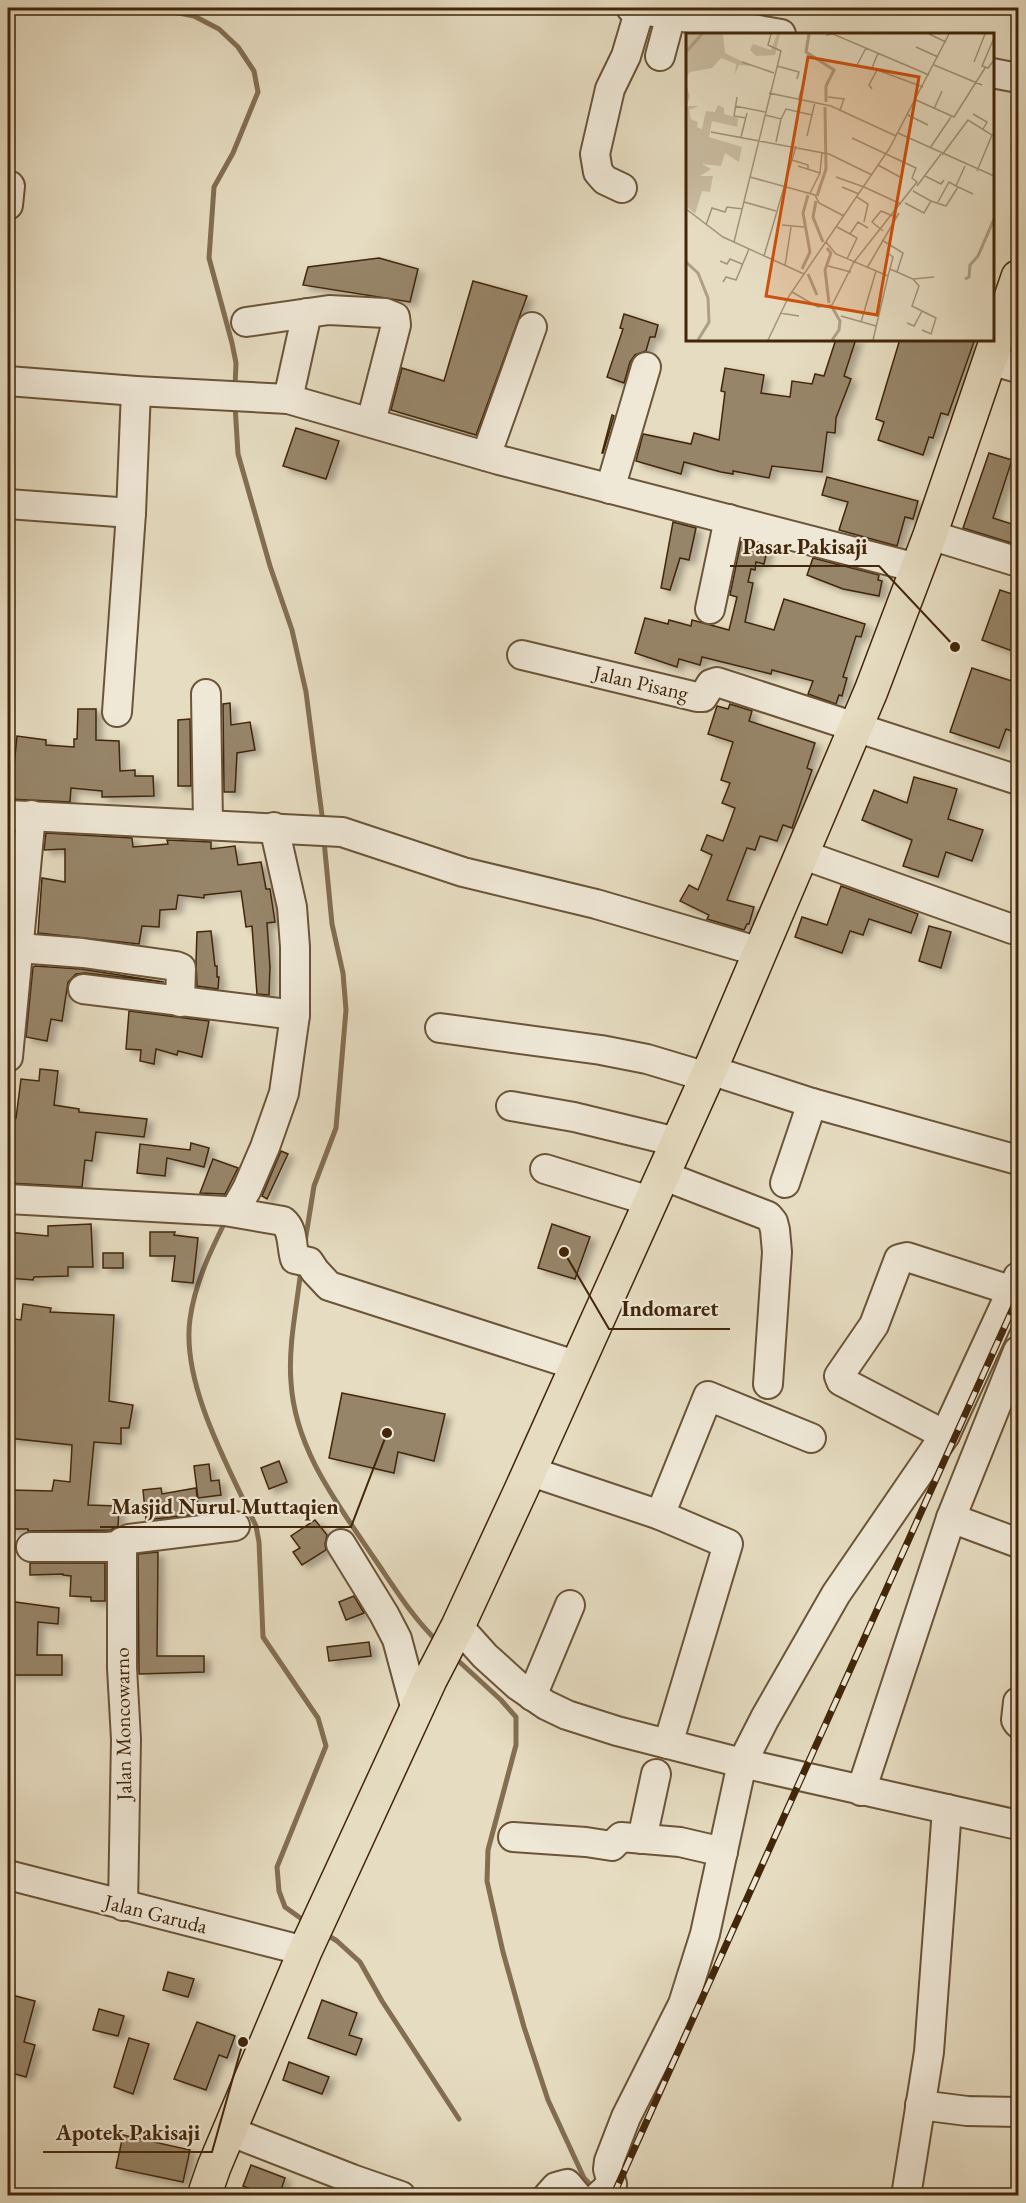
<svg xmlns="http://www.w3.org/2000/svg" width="1026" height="2203" viewBox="0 0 1026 2203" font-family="'EB Garamond',serif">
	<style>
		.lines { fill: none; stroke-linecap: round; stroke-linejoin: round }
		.stream { stroke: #836e52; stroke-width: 5 }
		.building { fill: #978569; stroke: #422609; stroke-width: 1.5; filter: url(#shadow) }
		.minor-casing { stroke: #6b5437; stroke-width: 32 }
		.highway-casing { stroke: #422609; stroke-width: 36 }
		.minor { stroke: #efe8d7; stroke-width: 28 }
		.highway { stroke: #e6dcc1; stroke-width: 33 }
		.rail-casing { stroke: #422609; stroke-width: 7 }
		.rail { stroke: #efe8d7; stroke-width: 4.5; stroke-dasharray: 14; stroke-linecap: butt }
		.labels { text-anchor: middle; stroke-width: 4.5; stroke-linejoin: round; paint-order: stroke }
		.street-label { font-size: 21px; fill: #422609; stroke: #efe8d7 }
		.inset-river { fill: none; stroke: #ae9e82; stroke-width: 3 }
		.inset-road { fill: none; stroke: #a49377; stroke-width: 1.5 }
		.view { fill: #cf510c; fill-opacity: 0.15; stroke: #cf510c; stroke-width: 3 }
		.inset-edge { fill: none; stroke: #422609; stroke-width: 3 }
		.leader { fill: none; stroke: #422609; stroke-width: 2 }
		.callout-dot { fill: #422609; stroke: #efe8d7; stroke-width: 2 }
		.callout-label { font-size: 22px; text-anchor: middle; font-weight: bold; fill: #422609; stroke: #efe8d7; stroke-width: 4.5; stroke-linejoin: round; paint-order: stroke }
	</style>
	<defs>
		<filter id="shadow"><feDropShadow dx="6" dy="4" stdDeviation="3" flood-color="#0004"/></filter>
	</defs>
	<rect width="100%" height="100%" fill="#e6dcc1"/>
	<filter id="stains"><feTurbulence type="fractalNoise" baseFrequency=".00333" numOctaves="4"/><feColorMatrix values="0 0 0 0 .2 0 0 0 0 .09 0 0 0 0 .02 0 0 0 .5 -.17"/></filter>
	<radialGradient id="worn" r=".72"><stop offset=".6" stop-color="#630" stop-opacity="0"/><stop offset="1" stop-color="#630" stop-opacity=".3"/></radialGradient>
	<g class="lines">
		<!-- stream -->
		<g class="stream">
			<path d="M153,8l41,8 25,13 19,18 16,24 4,21 -25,61 -19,34 -5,71 23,85 4,20 -1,24"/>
			<path d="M235,405l3,49 32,112 22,64 14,62 17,131"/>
			<path d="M226,1220c-16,32 -31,63 -36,99 -9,65 39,149 66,207l3,16 4,95 55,81 8,28 -49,121 2,24 6,16 21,15"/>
			<path d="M305,1242l9,-56 22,-58 10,-118 -3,-37 -11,-49 -8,-83"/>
			<path d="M301,1269c-4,37 -13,76 -10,113 4,68 47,122 83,176 20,29 38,59 64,84"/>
			<path d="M453,1656l48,44 15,17v28l-28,105 -1,31 16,71 21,75 24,73 36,78 11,12"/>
			<path d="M324,1933l13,8 23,21 22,39 77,118"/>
		</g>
	</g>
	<!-- building -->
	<g class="building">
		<path d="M379,258l39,11 -8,33 -107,-17 5,-18z"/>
		<path d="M473,281l54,15 -51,139 -85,-25 11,-42 42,13z"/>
		<path d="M624,314l34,11 -3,12h-5l-4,14 -11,4 -5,7 -6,21 -17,-6 16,-48 -3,-1z"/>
		<path d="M836,339h20l-12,37 7,3 -15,39 -1,15 -8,-1 -5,40 -50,-6 -3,12 -36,-7v3l-12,-2 -37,-10 -3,12 -45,-13 7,-27 48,10 3,-11 25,7 6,-48 -4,-1 4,-23 39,7 -3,18 29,4 2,-16 20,3 3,-10 9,2z"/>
		<path d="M900,339h75l-27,76 -7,-2 -8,25 -4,-1 -6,18 -45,-15 6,-18 -8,-3z"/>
		<path d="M612,415l2,1 -11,37h-1z"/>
		<path d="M296,428l43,13 -13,38 -43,-13z"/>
		<path d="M989,453l23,7 -19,58 25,8v19l-55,-17z"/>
		<path d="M827,477l91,24 -5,18 -8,-2 -8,29 -58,-16 9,-28 -26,-7z"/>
		<path d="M673,522l23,6 -7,32 -9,-2 -10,32 -9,-2z"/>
		<path d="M741,541l27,6 -4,17 -8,-2 -1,8 -4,-1 -3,13 5,1 -8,39 29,8 10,-31 81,25 -4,13 -5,-1 -13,41 4,1 -5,18 -3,-1 -3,9 -28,-10 5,-13 -41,-11 -1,4 -69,-17 -2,8 -21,-6 -2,8 -42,-14 10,-35 23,6 1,-4 22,6 1,-6 37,10 8,-33 -7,-2z"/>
		<path d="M813,558l66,17 -1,5 4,1 -3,15 -36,-7 -36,-14z"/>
		<path d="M1000,590l18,6v57l-36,-13z"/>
		<path d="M972,668l46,15v27l-7,21 -5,-2 -7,19 -49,-16z"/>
		<path d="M230,703l1,22 19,-3 5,28 -18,3 -2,39h-11l-1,-88z"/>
		<path d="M730,704l22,7 -3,10 66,22 -8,25 5,2 -20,58 -9,-3 -6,16 -17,-5 -5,14 -8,-2 -20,52 27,7 -5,17h-2l-3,6 -37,-11 2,-4 -29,-14 9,-16 9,5 14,-35 -11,-5 6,-15 16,6 12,-33 -13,-5 8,-20 -9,-3 12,-38 -25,-8 9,-28 11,3z"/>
		<path d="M78,709h18v31l23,1 1,30 15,-1v6h18l1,20 -52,1v-6l-31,-3 -1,14 -62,-3v-33h6l3,-30 29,4v5l28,2v-8h3z"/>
		<path d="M190,719l1,67h-13v-66z"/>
		<path d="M914,777l43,12 -9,30 35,11 -11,31 -26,-9 -8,25 -35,-11 9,-26 -50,-20 12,-30 33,13z"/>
		<path d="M46,833l86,5 1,9 35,-3 -1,-4 44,2v7l24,-3 3,19 23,-3 5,27h4l5,33 -8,1 3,44 -1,28 -12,-1 -5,-68 -6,1 -5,-36 -37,4v3l-26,-3 -2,14 -16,1 -1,17 -17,-1 -3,18 -101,-11 4,-55 23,4v-33l-21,1z"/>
		<path d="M841,886l77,28 -7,19 -42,-14 -6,16 -13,-4 -8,22 -47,-16 7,-20 25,8z"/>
		<path d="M929,926l22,6 -10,36 -22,-7z"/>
		<path d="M211,931l4,35h2v11h2l-1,12 -21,-3 -1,-25 1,-29z"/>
		<path d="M35,966l46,3 83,13 -79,-9 -9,1 -8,8 -6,39 -11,-2 -4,22 -21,-4 7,-70z"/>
		<path d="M129,1011l80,10 -7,36 -24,-6 -1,4 -21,-6 -2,15 -14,-3 1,-11 -15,-1z"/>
		<path d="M40,1069l18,2 -4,34 25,4v3l68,7 -3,18 -48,-5 -4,29 -7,-1 -3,27 -74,-4 5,-43 -3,-1 3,-21h3l5,-39 18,2z"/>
		<path d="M191,1143l18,5 -5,19 -37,-9 -2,18 -28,-3 3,-29 50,6z"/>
		<path d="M281,1151l7,3 -21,45 -5,-3z"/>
		<path d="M213,1159l25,9 -13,26 -25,-1z"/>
		<path d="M91,1224l2,43h-25v9l-34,1 -1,3 -25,-2v-46l40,4v-10z"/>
		<path d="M552,1224l38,13 -15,42 -37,-11z"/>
		<path d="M150,1232h25l-1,3 24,3 -5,45 -21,-2 3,-25h-25z"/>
		<rect x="103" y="1253" width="20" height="15"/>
		<path d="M23,1304l28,4 -1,4 64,3 -5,86 24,4 -4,23h-8v16l-27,-2 -6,63 31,1 -1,20 -7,4 -83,1v-2h-18l1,-39 41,1 2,-11 16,2 2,-37 -64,-7v-120l13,2z"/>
		<path d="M342,1393l103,21 -11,47 -36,-9 -4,21 -65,-15z"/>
		<path d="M279,1461l8,21 -18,7 -8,-21z"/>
		<path d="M209,1464l2,17 8,-1 2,15 -23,3 -4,-32z"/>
		<path d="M161,1488l1,6 34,-6 3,26 -53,6 -3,-30z"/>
		<path d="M315,1520l12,15 -2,9 1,6 -24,15 -9,-13 7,-4 -9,-12z"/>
		<path d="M158,1552l-1,104h47v16l-65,2 -1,-120z"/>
		<path d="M30,1563h75v38h-14v-4l-21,-1 1,-20 -8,-1v-1l-33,1z"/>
		<path d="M354,1596l10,17 -18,7 -7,-18z"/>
		<path d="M8,1601l51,7 -1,16 -20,-2 -1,33h25v20h-54z"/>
		<path d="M369,1642l2,14 -42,5 -2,-14z"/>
		<path d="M168,1972l26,7 -6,18 -25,-7z"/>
		<path d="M8,1994l27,7 -11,41 11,3 -9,32 -18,-5z"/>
		<path d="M322,2000l35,13 -8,22 13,4 -6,16 -48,-17z"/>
		<path d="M99,2009l25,7 -6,20 -25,-6z"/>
		<path d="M197,2022l38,14 -8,22 -8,-3 -13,35 -32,-11z"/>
		<path d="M129,2038l20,6 -16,50 -19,-7z"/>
		<path d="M289,2062l40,15 -7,17 -39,-14z"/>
		<path d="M123,2135l67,15 -7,32 -67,-14z"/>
		<path d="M251,2165l34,13 -6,18h-9l-27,-10z"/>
	</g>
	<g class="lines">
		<!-- minor casing -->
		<g class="minor-casing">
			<g id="minor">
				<path d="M631,8l150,26"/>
				<path d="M660,56l11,-41"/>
				<path d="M992,73l26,5"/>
				<path d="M622,188l-17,-8 -7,-8 -3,-18 15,-65 16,-33 14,-47"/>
				<path d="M8,205l2,-19"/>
				<path d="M246,322l83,-12 56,3 10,4 1,8 -25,97"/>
				<path d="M990,360l28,8"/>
				<path d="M8,381l128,10 152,8 211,61 418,108"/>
				<path d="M288,399l19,-86"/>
				<path d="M486,456l46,-129"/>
				<path d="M610,489l36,-122"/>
				<path d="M8,504l123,9"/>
				<path d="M930,535l88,27"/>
				<path d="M710,609l19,-90"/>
				<path d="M522,655l175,42h6l8,-13 6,-2 301,98"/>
				<path d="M206,694l2,131"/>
				<path d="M117,712l14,-199 5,-122"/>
				<path d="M8,815l334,17 121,40 133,32 164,48"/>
				<path d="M801,854l211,75"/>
				<path d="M19,948l64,5 93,13 5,2 -1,34"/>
				<path d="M83,989l212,26"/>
				<path d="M440,1028l161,22 46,9 60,18"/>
				<path d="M8,1057l23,-242"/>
				<path d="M710,1070l102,33 206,57"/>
				<path d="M511,1106l63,11 103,25"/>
				<path d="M545,1169l105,32"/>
				<path d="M662,1175l106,41 5,6 2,8 2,22 -9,132"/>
				<path d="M785,1183l27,-80"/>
				<path d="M8,1199l217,12 58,10c11,9 8,25 12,38l14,3 6,9 14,15 249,80"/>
				<path d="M234,1212l13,-23 18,-42 19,-54 11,-78v-68l-3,-40 -18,-80"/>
				<path d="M945,1435l-104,-54 -2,-5 35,-51 25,-66 8,-2 106,34"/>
				<path d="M529,1471l131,44 48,-119 103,42"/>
				<path d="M660,1515l68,29 -60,200"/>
				<path d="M951,1518l67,25"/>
				<path d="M122,1542v126l4,71 -3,167"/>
				<path d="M341,1544l43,70 13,25 19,71"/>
				<path d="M31,1547h77l8,-1 13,-7 106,-13"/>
				<path d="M458,1626l27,30 32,29 29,20 21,10 50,16 125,32 276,62"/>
				<path d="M532,1696l38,-91"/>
				<path d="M1018,1702l-2,18 2,3"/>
				<path d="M861,1791l90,-273 67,-167"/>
				<path d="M513,1837l73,5 26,4 9,-9 59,5 43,10"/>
				<path d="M642,1839l14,-65"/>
				<path d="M8,1875l297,76"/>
				<path d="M920,2105l47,6 51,1"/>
				<path d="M229,2131l123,48 49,17"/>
				<path d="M548,2196l8,-9 11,-3 10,12"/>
				<path d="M599,2196l13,-12 -4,-15 1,-8 17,-44 57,-113 22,-70 37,-171 23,-45 71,-124 109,-159 73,-158"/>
				<path d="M906,2196l23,-144 18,-243"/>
			</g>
		</g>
		<!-- highway casing -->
		<g class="highway-casing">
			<path id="highway" d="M204,2196l10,-29 91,-216 125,-271 28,-54 63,-136 189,-420 161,-379 59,-156 88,-258"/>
		</g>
		<!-- minor -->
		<use href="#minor" class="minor"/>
		<!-- highway -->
		<use href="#highway" class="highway"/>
		<!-- rail casing -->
		<g class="rail-casing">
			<path id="rail" d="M613,2196l405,-899"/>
		</g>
		<!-- rail -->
		<use href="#rail" class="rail"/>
	</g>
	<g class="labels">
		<!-- street labels -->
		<g class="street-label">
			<text transform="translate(641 683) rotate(13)" y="7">Jalan Pisang</text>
			<text transform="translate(123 1724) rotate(-91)" y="7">Jalan Moncowarno</text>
			<text transform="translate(156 1914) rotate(14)" y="7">Jalan Garuda</text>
		</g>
	</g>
	<!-- overview -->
	<g transform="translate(686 33)">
		<rect width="308" height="308" fill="#e6dcc1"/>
		<path d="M0,1h37l2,19 26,13 -12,-1 -4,9 1,-10 -15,-6 -9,10 -22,4 -4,6zM91,1h3l-5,21 -19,1 -6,-6 3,-6 18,6zM0,51l4,12 -3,10h12l-10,4 2,9 7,3 -1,5 5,2 4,-18 9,1 3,-7 6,3v6l14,4 -1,9 -25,-6 -3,16 33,10 -3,15 -14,-9 -4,13 -19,-2 9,5 -11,7h13l-3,16 -8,-1 -7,23 -9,-8z" fill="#cabda2"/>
		<path class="inset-river" d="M123,1l-3,18 28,18 -8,16v16M0,19l16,-18M131,163l9,-27 -1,-62M130,168l-3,16 10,25M141,215l4,5 -6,17 4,33M0,229l12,11 10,25 1,24 -11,18M116,236l8,-17 -7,-39 5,-18M122,241l9,21M279,246l4,-2 1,-12 8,-9 16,-37M146,307l7,-10 1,-9 -8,-14"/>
		<path class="inset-road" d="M243,1l17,8M140,2l7,-1 96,41M308,5l-12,28 6,2 6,-8M230,14l22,10M192,20l-6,15 51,19M56,29l32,11M288,29l11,-28M171,32l9,-17M248,32l48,20M91,33l22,6 -2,7M186,56l-3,-4 8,-15M83,60l62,13 65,30M51,64l-3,19 12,2M142,64l16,2 -4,11M113,65l6,-21M230,67l38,17 31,-49M49,73l30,6M248,76l8,-18M287,81l14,8 -4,7M79,82l16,4 5,-10 26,6M222,82l20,10M25,99l118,22 43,21M212,100l96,43M121,103l8,-34M55,104l6,-24M90,109l5,-23M244,115l21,-31M256,122l26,-35 24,15 -15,36M106,127l16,5v4M192,132l22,12M112,133l22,7M279,133l-9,20 17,8M239,143l16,8 3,-4M64,144l65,18 4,8 25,13M150,144l28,10M231,153l24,-32M156,154l17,7M178,154l37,17M124,160l10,-20 2,-21M171,164l11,7 -4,18M245,168l15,5 12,-19M58,169l32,9M252,169l11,-20 7,4M219,170l19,10 7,-12 -18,-10M0,176l37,28 81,37M20,192l6,-17 13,4 2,-5 16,2M96,192l22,2M151,194l13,7 8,-12 10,6M197,198l-11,-9 9,-11 12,5M196,207l21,13 -6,19M48,209l47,-191 -13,-6 3,-11M140,209l10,12 52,22 -15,64M78,223l32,-110M161,226l10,-21 -7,-4M34,228l7,3 3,-5 12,5M99,233l6,-39M142,233l23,6M181,235l32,-55M204,236l23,10 6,7 -7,20 24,12 -5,16 -9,-4M202,243l5,-19 -4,-3M227,246l21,-2M37,249l3,-5 10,3 13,-31M106,259l26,15 14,-2 22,-43 63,-80 -5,-4 4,-10 -64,-30M94,280l19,3M155,283l35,10M175,289l15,-51M221,290l7,3 8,-15M82,307l21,-44 100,-147 60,-115"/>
		<path class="view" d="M122,24l111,20 -42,238 -111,-19z"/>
		<rect width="308" height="308" class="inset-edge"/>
	</g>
	<!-- callouts -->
	<path class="leader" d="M955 647L879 566H730M564 1252L609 1329H730M387 1433L351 1527H100M243 2042L212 2152H43"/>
	<g class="callout-dot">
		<circle cx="955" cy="647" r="6"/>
		<circle cx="564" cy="1252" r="6"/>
		<circle cx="387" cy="1433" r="6"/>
		<circle cx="243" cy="2042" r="6"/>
	</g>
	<g class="callout-label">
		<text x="805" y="554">Pasar Pakisaji</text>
		<text x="670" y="1316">Indomaret</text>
		<text x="225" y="1514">Masjid Nurul Muttaqien</text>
		<text x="128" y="2140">Apotek Pakisaji</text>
	</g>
	<!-- margin -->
	<rect width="1026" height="2203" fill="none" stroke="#e6dcc1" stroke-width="30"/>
	<rect x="9" y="9" width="1008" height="2185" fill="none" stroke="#422609" stroke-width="3"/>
	<rect x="15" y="15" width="996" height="2173" fill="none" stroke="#422609" stroke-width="1.5"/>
	<rect width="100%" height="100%" filter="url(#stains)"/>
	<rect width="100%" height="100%" fill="url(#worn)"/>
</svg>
